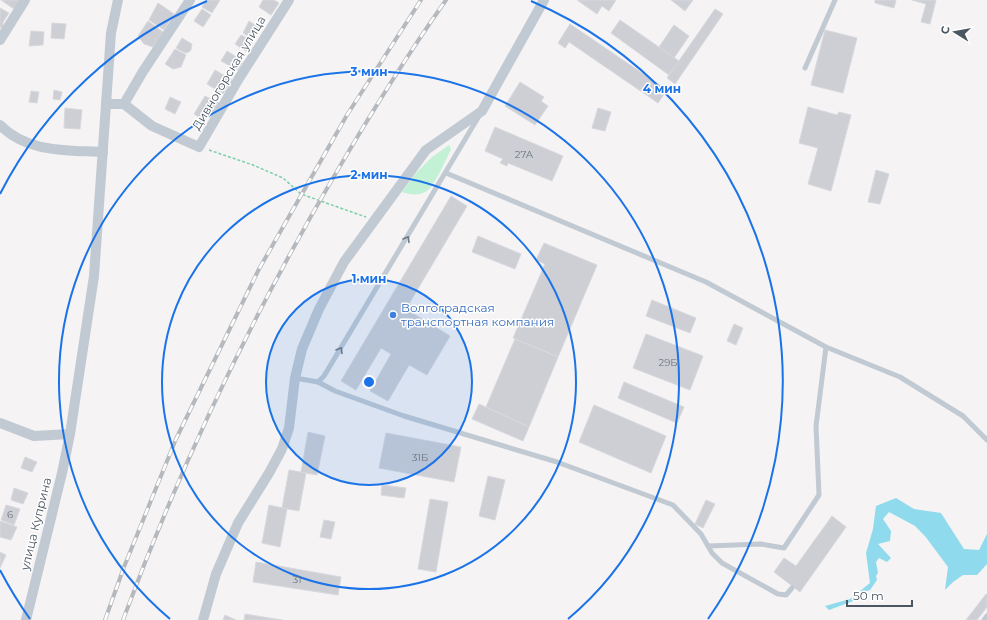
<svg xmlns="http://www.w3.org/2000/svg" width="987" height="620" viewBox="0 0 987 620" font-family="Montserrat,sans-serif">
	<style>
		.green { fill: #c3f1d5 }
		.water { fill: #90daee }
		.building { fill: #cdcfd5; stroke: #d7d9de }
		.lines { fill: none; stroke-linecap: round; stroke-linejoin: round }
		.path { stroke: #7ad0a6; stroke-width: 1.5; stroke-dasharray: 3 2; stroke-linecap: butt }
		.service { stroke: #c1cad2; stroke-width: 5 }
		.minor { stroke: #c1cad2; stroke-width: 10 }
		.rail-casing { stroke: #b5b8bd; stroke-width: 4 }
		.rail { stroke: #fff; stroke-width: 2.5; stroke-dasharray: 8; stroke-linecap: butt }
		.oneway { stroke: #6e7983 }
		.ring { fill: none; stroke: #1a73e8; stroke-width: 2 }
		.shop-dot { fill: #3f7fe0; stroke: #fff; stroke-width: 1.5 }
		.labels { text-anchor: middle; stroke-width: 3; stroke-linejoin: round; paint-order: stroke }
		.number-label { font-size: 10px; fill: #6b747e }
		.street-label { font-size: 12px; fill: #4a5661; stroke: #fff }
		.shop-label { font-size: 12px; fill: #366cbe; stroke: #fff; text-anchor: start }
		.centre { fill: #1a73e8; stroke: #fff; stroke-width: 2 }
		.ring-label { font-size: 12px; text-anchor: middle; font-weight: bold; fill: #1a73e8; stroke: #fff; stroke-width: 3; stroke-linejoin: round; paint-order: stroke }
	</style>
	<rect width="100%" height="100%" fill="#f5f3f3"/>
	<!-- green -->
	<path class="green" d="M449,145l2,4c-4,9 -17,37 -24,42 -8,5 -17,4 -25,1l13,-18 16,-16z"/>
	<!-- water -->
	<path class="water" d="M896,498l18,11 27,4 23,36 15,1 8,-16v30l-10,11h-14l-10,7 -8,8 3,-23 -23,-31 -10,-10 -26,-14 -6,7 8,12 -1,10 -12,3 13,14 -4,4 -8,-4 -3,4 2,11 -2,3 1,4 -7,10 -7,2 -7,8 -27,10 -4,-4 25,-7 20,-16 -4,-30 7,-24 3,-23z"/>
	<!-- building -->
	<g class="building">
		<path d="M1,0h19l-6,9z"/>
		<path d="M207,0h13l-8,13 -10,-6z"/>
		<path d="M263,0h11l5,3 -8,12 -12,-8z"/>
		<path d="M577,0h39l-7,11 -7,-5 -5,8z"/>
		<path d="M671,0h22l-8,11z"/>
		<path d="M875,0h21l-2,8 -19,-5z"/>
		<path d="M912,0h24l-6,24 -9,-2 5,-18z"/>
		<path d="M158,3l16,11 -10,16 -15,-10z"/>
		<path d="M0,8l9,5 -6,9v5l-3,1z"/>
		<path d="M202,9l9,6 -8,12 -9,-6z"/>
		<path d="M715,9l8,5 -48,70 -8,-6z"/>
		<path d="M620,20l59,41 -10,14 -58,-42z"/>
		<path d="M148,21l15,11 -10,15 -9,-3 -6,-8z"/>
		<path d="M249,21l11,7 -7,11 -10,-6z"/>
		<path d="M52,23l14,1 -2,15 -13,-1z"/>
		<path d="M570,24l97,66 -9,13 -89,-61 -4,6 -7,-5z"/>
		<path d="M674,25l15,11 -15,22 -15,-11z"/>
		<path d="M825,30l32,8 -14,55 -32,-8z"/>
		<path d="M31,31l13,1 -1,13 -14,1z"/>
		<path d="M241,35l12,6 -6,11 -12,-8z"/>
		<path d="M182,38l10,6 -1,6 -2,2 -4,1 -9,-5z"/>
		<path d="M175,49l11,6 -5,12 -8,2 -8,-5z"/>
		<path d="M227,51l16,10 -5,9 -17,-9z"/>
		<path d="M215,70l17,10 -9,14 -16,-10z"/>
		<path d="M520,82l24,15 -3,4 7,5 -13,19 -30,-19z"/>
		<path d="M54,90l8,2 -2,8 -7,-1z"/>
		<path d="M31,91l8,1 -2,11 -8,-1z"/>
		<path d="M205,96l16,8 -7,9 -4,-2 -6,9 -10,-6z"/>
		<path d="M170,97l11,5 -6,12 -10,-5z"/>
		<path d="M808,107l29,8 2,-3 12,3 -20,76 -23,-7 10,-36 -19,-5z"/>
		<path d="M65,108l17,2 -2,19 -16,-1z"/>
		<path d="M598,108l13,4 -6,19 -13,-3z"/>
		<path d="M495,127l68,29 -11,25 -44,-18 -1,3 -7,-3 3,-4 -18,-8z"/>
		<path d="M876,170l13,4 -9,30 -12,-2z"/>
		<path d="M451,196l16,10 -61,103 44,27 -23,39 -18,-10 -21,36 -18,-10 21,-37 -10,-6 -25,42 -15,-9z"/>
		<path d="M478,236l43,18 -6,15 -43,-17z"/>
		<path d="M544,243l53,22 -39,92 -45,-19 32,-74 -9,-4z"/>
		<path d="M652,300l44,18 -6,15 -44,-17z"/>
		<path d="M734,324l9,4 -7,17 -9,-4z"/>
		<path d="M646,334l57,22 -13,34 -57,-22z"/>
		<path d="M515,339l43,18 -29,70 -43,-20z"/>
		<path d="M624,382l60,25 -7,16 -59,-25z"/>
		<path d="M479,404l50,23 -6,14 -51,-22z"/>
		<path d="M594,405l72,31 -15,37 -72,-31z"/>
		<path d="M308,432l17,4 -8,39 -16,-3z"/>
		<path d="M386,433l75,14 -7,35 -75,-14z"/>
		<path d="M25,457l12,5 -5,10 -11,-4z"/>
		<path d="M289,470l17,3 -7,38 -17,-3z"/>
		<path d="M488,476l17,4 -10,40 -16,-4z"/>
		<path d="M382,485l24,3 -2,10 -23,-3z"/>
		<path d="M14,488l14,5 -5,11 -12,-4z"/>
		<path d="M430,499l18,3 -12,70 -18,-3z"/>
		<path d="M706,500l9,4 -12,24 -8,-4z"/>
		<path d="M6,505l14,4 -6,16 -13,-5z"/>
		<path d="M269,505l18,4 -7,38 -18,-4z"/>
		<path d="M832,516l14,11 -46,65 -26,-20 10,-14 12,8z"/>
		<path d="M324,520l11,2 -4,17 -11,-2z"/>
		<path d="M0,521l17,6 -6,13 -11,-3z"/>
		<path d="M0,552l6,3 -6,13z"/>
		<path d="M256,562l85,15 -3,18 -85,-13z"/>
		<path d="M986,594l1,1v12l-10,13h-11z"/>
		<path d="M245,614l37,6h-38z"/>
		<path d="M225,615l11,5h-13z"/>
	</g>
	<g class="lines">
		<!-- path -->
		<path class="path" d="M209,150l44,15 30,13 18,16 65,23"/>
		<!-- service -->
		<g class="service">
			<path d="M805,68l30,-68"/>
			<path d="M446,173l260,109 120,65 74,30 63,39 24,24"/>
			<path d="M295,378l23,4 17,9 69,25 153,46 116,43 28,29 11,19 10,10 56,31 8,1 6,-7"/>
			<path d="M318,382l6,-6 155,-260"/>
			<path d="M708,546l53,-2 23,4 35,-53 -3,-69 10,-79"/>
			<path d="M984,620l3,-4"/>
		</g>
		<!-- minor -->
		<g class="minor">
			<path d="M0,40l25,-40"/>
			<path d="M106,104h18l18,-31 48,-73"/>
			<path d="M124,104l28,22 47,21 39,-67 51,-80"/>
			<path d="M0,125c27,28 68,25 103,27"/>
			<path d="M0,423l34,13 36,-2"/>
			<path d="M26,620l36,-147 8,-39 24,-158 17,-243 7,-33"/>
			<path d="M203,620l13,-46 22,-51 31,-50 13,-24 7,-21 6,-50 7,-29 17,-40 25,-47 82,-112 56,-39 62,-111"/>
		</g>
		<!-- rail casing -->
		<g class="rail-casing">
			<g id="rail">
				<path d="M105,620l19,-53 52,-128 83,-170 88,-154 74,-115"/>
				<path d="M123,620c57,-154 127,-300 210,-442 35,-60 72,-120 113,-178"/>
			</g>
		</g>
		<!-- rail -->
		<use href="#rail" class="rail"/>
	</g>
	<!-- one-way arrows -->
	<defs><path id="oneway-chevron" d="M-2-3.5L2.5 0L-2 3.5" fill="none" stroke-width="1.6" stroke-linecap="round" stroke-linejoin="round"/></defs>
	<g class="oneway">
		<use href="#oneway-chevron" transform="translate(407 239) rotate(-59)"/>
		<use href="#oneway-chevron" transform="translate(340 350) rotate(-59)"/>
	</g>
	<!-- distance rings -->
	<circle cx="369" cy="382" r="103" fill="#1a73e8" fill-opacity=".12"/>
	<g class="ring">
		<circle cx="369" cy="382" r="103"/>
		<circle cx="369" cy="382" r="207"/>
		<path d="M170 619A310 310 0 1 1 568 619"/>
		<path d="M30 619A414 414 0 0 1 0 570M0 194A414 414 0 0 1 207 1M531 1A414 414 0 0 1 708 619"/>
	</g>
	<!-- markers -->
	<circle class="shop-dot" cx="393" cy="315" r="4"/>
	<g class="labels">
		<!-- number labels -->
		<g class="number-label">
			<text x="524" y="158">27А</text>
			<text x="668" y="366">29Б</text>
			<text x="420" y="461">31Б</text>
			<text x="10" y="518">6</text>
			<text x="297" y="583">31</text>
		</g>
		<!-- street labels -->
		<g class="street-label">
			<text transform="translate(229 73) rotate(-59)" y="4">Дивногорская улица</text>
			<text transform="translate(36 524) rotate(-76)" y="4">улица Куприна</text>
		</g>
		<!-- shop labels -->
		<g class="shop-label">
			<text x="401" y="312">Волгоградская<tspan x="401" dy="14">транспортная компания</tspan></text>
		</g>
	</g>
	<circle cx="369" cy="382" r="6" class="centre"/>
	<g class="ring-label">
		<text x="369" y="76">3 мин</text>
		<text x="662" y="93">4 мин</text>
		<text x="369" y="179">2 мин</text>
		<text x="369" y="283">1 мин</text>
	</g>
	<!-- north arrow -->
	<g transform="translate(955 32) rotate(281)" stroke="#ffffff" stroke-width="3" paint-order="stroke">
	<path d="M0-3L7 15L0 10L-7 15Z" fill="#4a5661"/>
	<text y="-6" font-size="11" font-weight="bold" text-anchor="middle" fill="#4a5661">С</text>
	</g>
	<!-- scale -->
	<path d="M847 600v6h65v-6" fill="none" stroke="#4a5661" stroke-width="2"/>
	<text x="853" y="600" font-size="12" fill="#4a5661" stroke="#ffffff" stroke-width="3" paint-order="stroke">50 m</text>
</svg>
